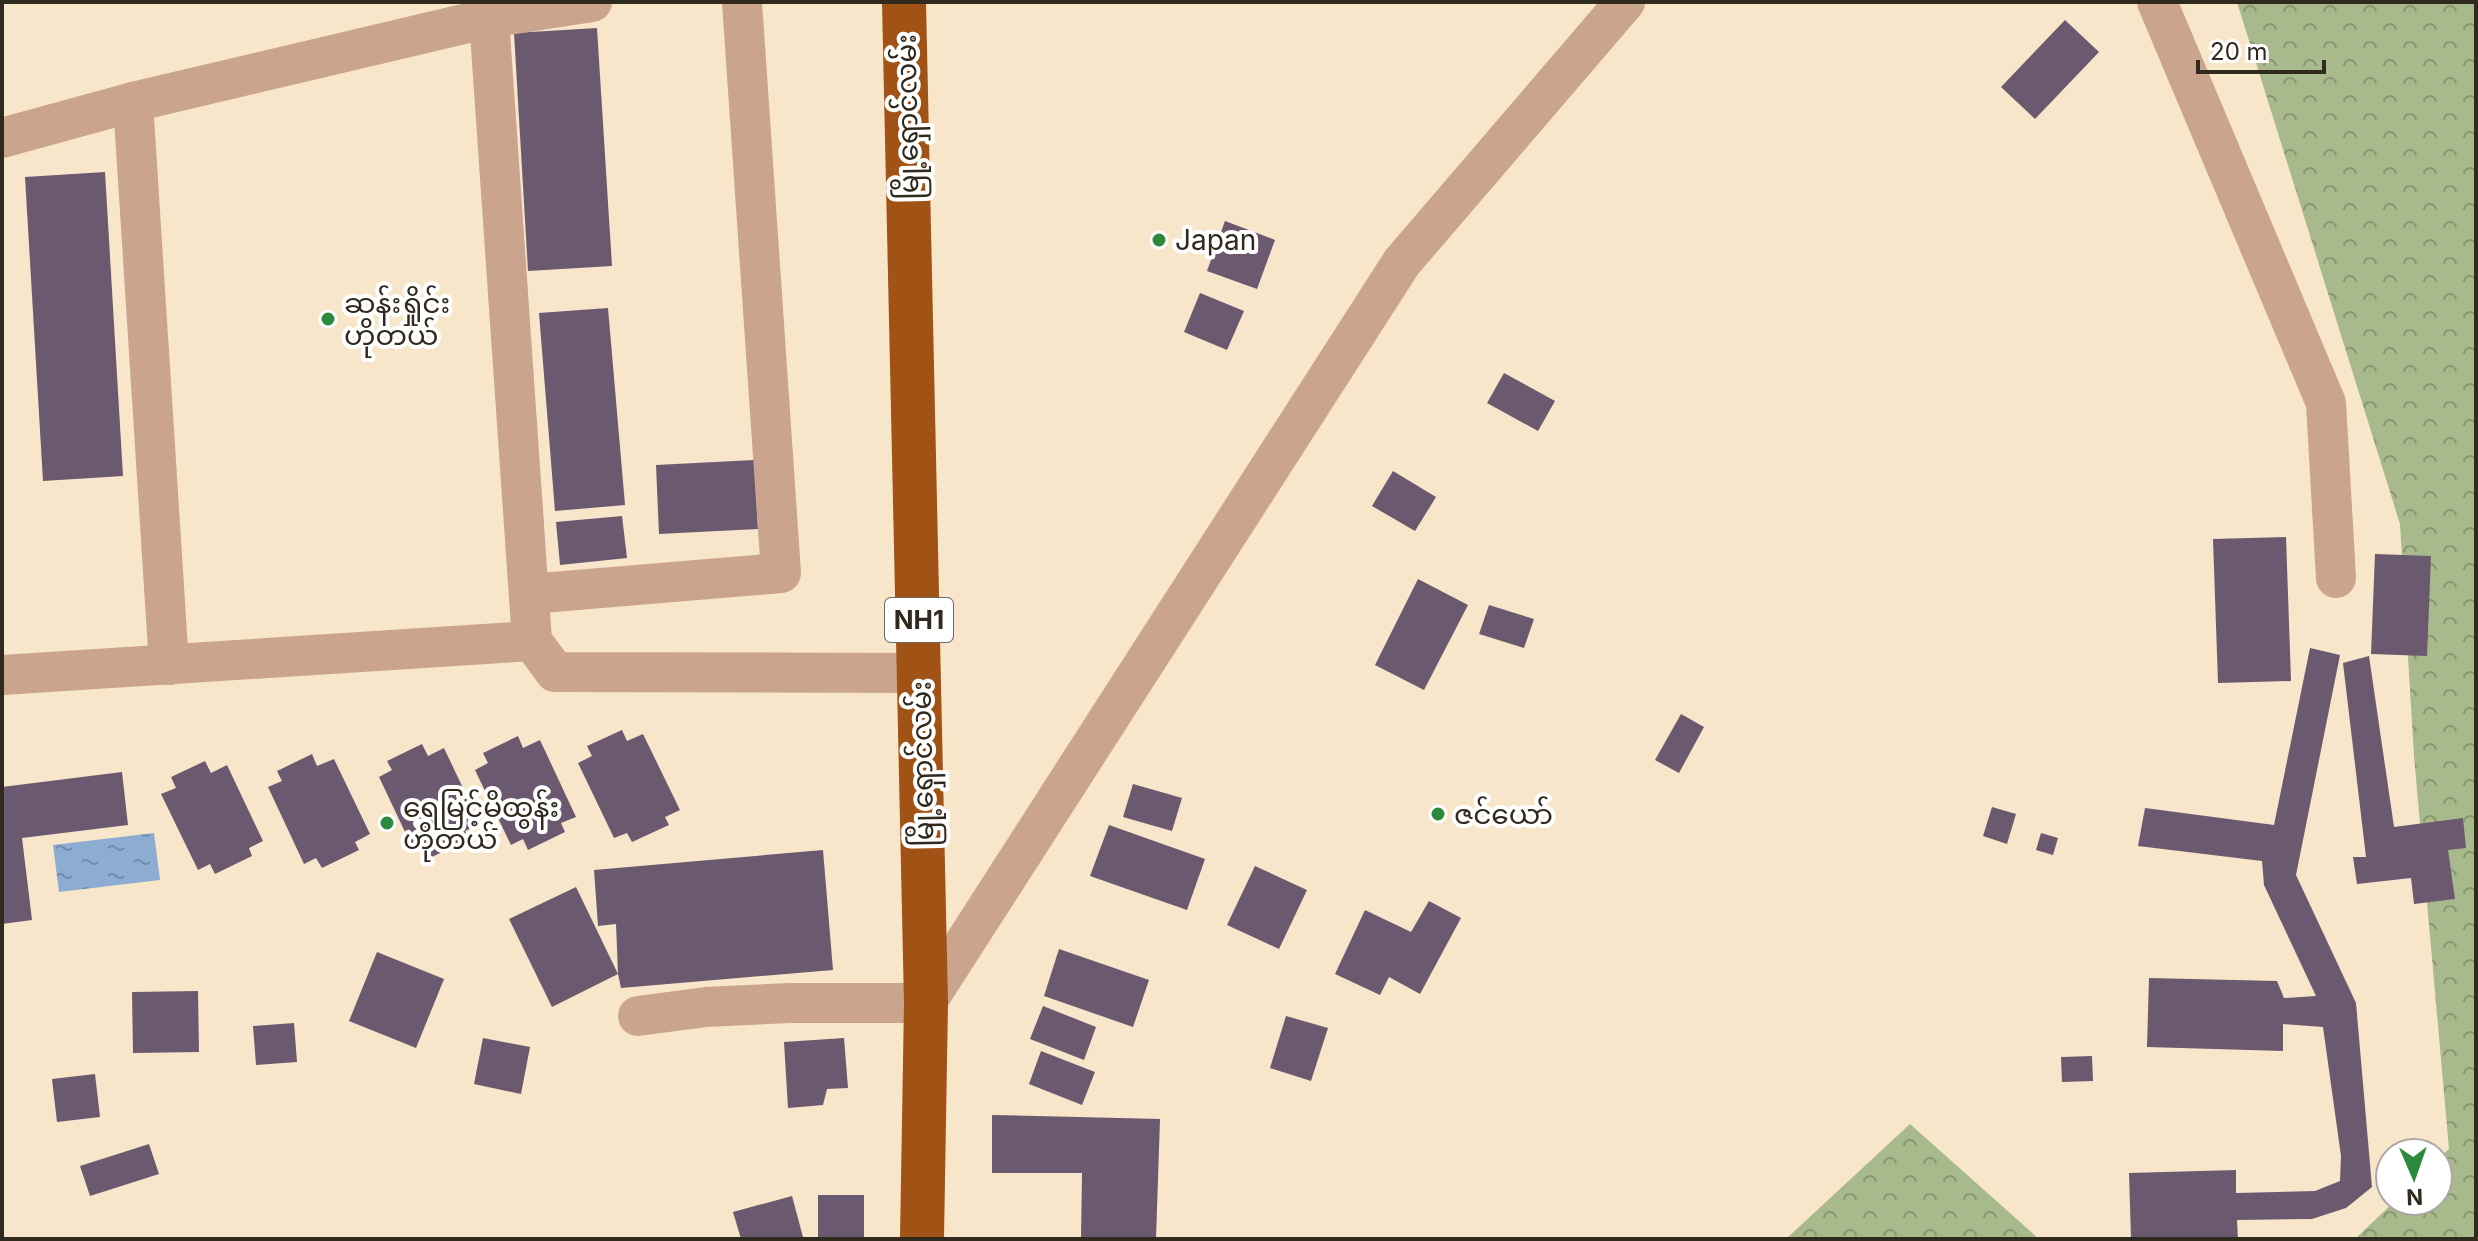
<svg xmlns="http://www.w3.org/2000/svg" width="2478" height="1241" viewBox="0 0 2478 1241" font-family="Inter,'Noto Sans Myanmar',sans-serif">
	<style>
		.forest { fill: url(#forest-crowns) }
		.water { fill: url(#water-ripples) }
		.building { fill: #6b5970 }
		.lines { fill: none; stroke-linecap: round; stroke-linejoin: round }
		.minor { stroke: #cba48d; stroke-width: 40 }
		.highway { stroke: #a15215; stroke-width: 44 }
		.poi-dot { fill: #2c8a3c; stroke: #fff; stroke-width: 3 }
		.labels { text-anchor: middle; stroke-width: 8; stroke-linejoin: round; paint-order: stroke }
		.shield { fill: #fff; stroke: #6d6962; stroke-width: 2 }
		.shield-label { font-size: 26px; font-weight: bold; fill: #2f291e }
		.street-label { font-size: 28px; fill: #2f291e; stroke: #fff }
		.poi-label { font-size: 28px; fill: #2f291e; stroke: #fff; text-anchor: start }
	</style>
	<defs>
		<pattern id="forest-crowns" width="20" height="18" patternUnits="userSpaceOnUse" patternTransform="scale(2)"><rect width="20" height="18" fill="#a8b98c"/><path d="M2 6a3 3 0 1 1 6 0M12 15a3 3 0 1 1 6 0" fill="none" stroke="#899672"/></pattern>
		<pattern id="water-ripples" width="26" height="14" patternUnits="userSpaceOnUse" patternTransform="scale(2)"><rect width="26" height="14" fill="#8cacd1"/><path d="M2 4q2-2 4 0t4 0M15 11q2-2 4 0t4 0" fill="none" stroke="#738ca9"/></pattern>
	</defs>
	<rect width="100%" height="100%" fill="#f7e6c9"/>
	<!-- forest -->
	<g class="forest">
		<path d="M2237,2h239v1237h-121l40,-38h43v-42l11,-10 -35,-393 -14,-232z"/>
		<path d="M1910,1124l129,115h-253z"/>
	</g>
	<!-- water -->
	<path class="water" d="M154,833l6,47 -101,12 -6,-47z"/>
	<!-- building -->
	<g class="building">
		<path d="M2065,20l34,32 -64,67 -34,-32z"/>
		<path d="M597,28l15,238 -84,5 -14,-238z"/>
		<path d="M105,172l18,304 -80,5 -18,-304z"/>
		<path d="M1225,221l50,19 -18,49 -50,-18z"/>
		<path d="M1200,293l44,18 -17,39 -43,-18z"/>
		<path d="M608,308l17,197 -70,6 -16,-198z"/>
		<path d="M1504,373l51,28 -17,30 -51,-28z"/>
		<path d="M754,460l4,69 -99,5 -3,-69z"/>
		<path d="M1393,471l43,26 -21,34 -43,-25z"/>
		<path d="M622,516l5,42 -67,7 -4,-43z"/>
		<path d="M2286,537l5,144 -73,2 -5,-144z"/>
		<path d="M2375,554l56,2 -4,100 -56,-2z"/>
		<path d="M1418,579l50,26 -44,85 -49,-25z"/>
		<path d="M1489,605l45,14 -10,29 -45,-14z"/>
		<path d="M2310,648l30,7 -44,220 60,128 16,184 -26,21 -34,11 -75,1 1,19h-107l-2,-66 107,-3v23l79,-2 25,-10 1,-25 -18,-129 -40,-3v27l-136,-4 2,-69 128,3 7,17 32,-2 -52,-111 -2,-24 -124,-15 7,-38 129,17z"/>
		<path d="M2369,656l25,171 69,-9 3,30 -18,2 7,49 -41,5 -3,-26 -54,6 -4,-27h13l-23,-194z"/>
		<path d="M1681,714l23,13 -25,46 -24,-13z"/>
		<path d="M622,730l5,11 16,-7 37,76 -15,7 4,8 -37,17 -5,-9 -13,5 -36,-75 14,-7 -5,-10z"/>
		<path d="M518,736l5,12 17,-8 36,77 -15,6 4,9 -37,18 -5,-11 -12,6 -36,-75 13,-7 -5,-10z"/>
		<path d="M422,744l6,12 16,-8 36,76 -15,7 4,8 -37,18 -5,-10 -12,6 -36,-76 13,-7 -5,-9z"/>
		<path d="M312,754l5,12 17,-7 36,75 -15,8 4,8 -37,18 -6,-10 -12,6 -36,-77 14,-6 -5,-10z"/>
		<path d="M205,761l6,12 16,-8 36,76 -14,7 3,8 -37,18 -5,-10 -12,6 -37,-76 15,-6 -5,-11z"/>
		<path d="M122,772l6,53 -106,13 10,82 -30,4v-137z"/>
		<path d="M1133,784l49,14 -10,33 -49,-14z"/>
		<path d="M1992,807l24,7 -9,30 -24,-8z"/>
		<path d="M1109,825l96,34 -18,51 -97,-34z"/>
		<path d="M2041,833l17,5 -5,17 -17,-5z"/>
		<path d="M823,850l10,120 -212,18 -3,-14 -2,-50 -18,2 -4,-56z"/>
		<path d="M1255,866l52,24 -28,59 -52,-24z"/>
		<path d="M576,887l42,87 -66,33 -43,-88z"/>
		<path d="M1429,901l32,17 -41,76 -31,-17 -9,18 -45,-21 30,-64 46,22z"/>
		<path d="M1059,949l90,31 -16,47 -89,-31z"/>
		<path d="M377,952l67,27 -28,69 -67,-27z"/>
		<path d="M198,991l1,61 -66,1 -1,-61z"/>
		<path d="M1043,1006l53,21 -12,33 -54,-21z"/>
		<path d="M1286,1016l42,12 -17,53 -41,-13z"/>
		<path d="M294,1023l3,39 -41,3 -3,-39z"/>
		<path d="M483,1038l47,9 -9,47 -47,-10z"/>
		<path d="M844,1038l4,50 -21,1 -4,16 -35,3 -4,-66z"/>
		<path d="M1041,1051l54,21 -13,33 -53,-21z"/>
		<path d="M2092,1056l1,25 -31,1 -1,-25z"/>
		<path d="M95,1074l5,43 -43,5 -5,-43z"/>
		<path d="M992,1115l168,4 -4,120h-75l1,-66h-90z"/>
		<path d="M149,1144l10,30 -69,22 -10,-30z"/>
		<rect x="818" y="1195" width="46" height="44"/>
		<path d="M792,1196l11,41 -62,2 -8,-27z"/>
	</g>
	<g class="lines">
		<!-- minor -->
		<g class="minor">
			<path d="M2157,2l169,401 10,175"/>
			<path d="M489,18l43,623 23,31 365,1"/>
			<path d="M133,102l36,563"/>
			<path d="M2,138l131,-36 356,-84 103,-16"/>
			<path d="M529,594l252,-21 -39,-571"/>
			<path d="M2,675l530,-34"/>
			<path d="M638,1016l68,-9 84,-4h136l476,-741 223,-260"/>
		</g>
		<!-- highway -->
		<path class="highway" d="M904,2l22,1001 -4,236"/>
	</g>
	<!-- markers -->
	<g class="poi-dot">
		<circle cx="1159" cy="240" r="8"/>
		<circle cx="328" cy="319" r="8"/>
		<circle cx="1438" cy="814" r="8"/>
		<circle cx="387" cy="823" r="8"/>
	</g>
	<g class="labels">
		<!-- shield labels -->
		<rect class="shield" x="885" y="598" width="68" height="44" rx="6"/>
		<g class="shield-label">
			<text x="919" y="629">NH1</text>
		</g>
		<!-- street labels -->
		<g class="street-label">
			<text transform="translate(907 117) rotate(-91)" y="10">မြို့ရှောင်လမ်း</text>
			<text transform="translate(922 764) rotate(-91)" y="10">မြို့ရှောင်လမ်း</text>
		</g>
		<!-- poi labels -->
		<g class="poi-label">
			<text x="1175" y="250">Japan</text>
			<text x="344" y="313">ဆန်းရှိုင်း<tspan x="344" dy="32">ဟိုတယ်</tspan></text>
			<text x="403" y="817">ရွှေမြင့်မိုထွန်း<tspan x="403" dy="32">ဟိုတယ်</tspan></text>
			<text x="1454" y="824">ဇင်ယော်</text>
		</g>
	</g>
	<!-- border -->
	<rect width="2478" height="1241" fill="none" stroke="#2f291e" stroke-width="8"/>
	<!-- north arrow -->
	<g transform="translate(2414 1177) rotate(178)"><circle r="38" fill="#ffffff" stroke="#aca9a5" stroke-width="2"/>
	<path d="M0-6L14 30L0 20L-14 30Z" fill="#2c8a3c"/>
	<text y="-12" font-size="22" font-weight="bold" text-anchor="middle" fill="#2f291e">N</text>
	</g>
	<!-- scale -->
	<path d="M2198 60v12h126v-12" fill="none" stroke="#2f291e" stroke-width="4"/>
	<text x="2210" y="60" font-size="24" fill="#2f291e" stroke="#ffffff" stroke-width="6" paint-order="stroke">20 m</text>
</svg>
